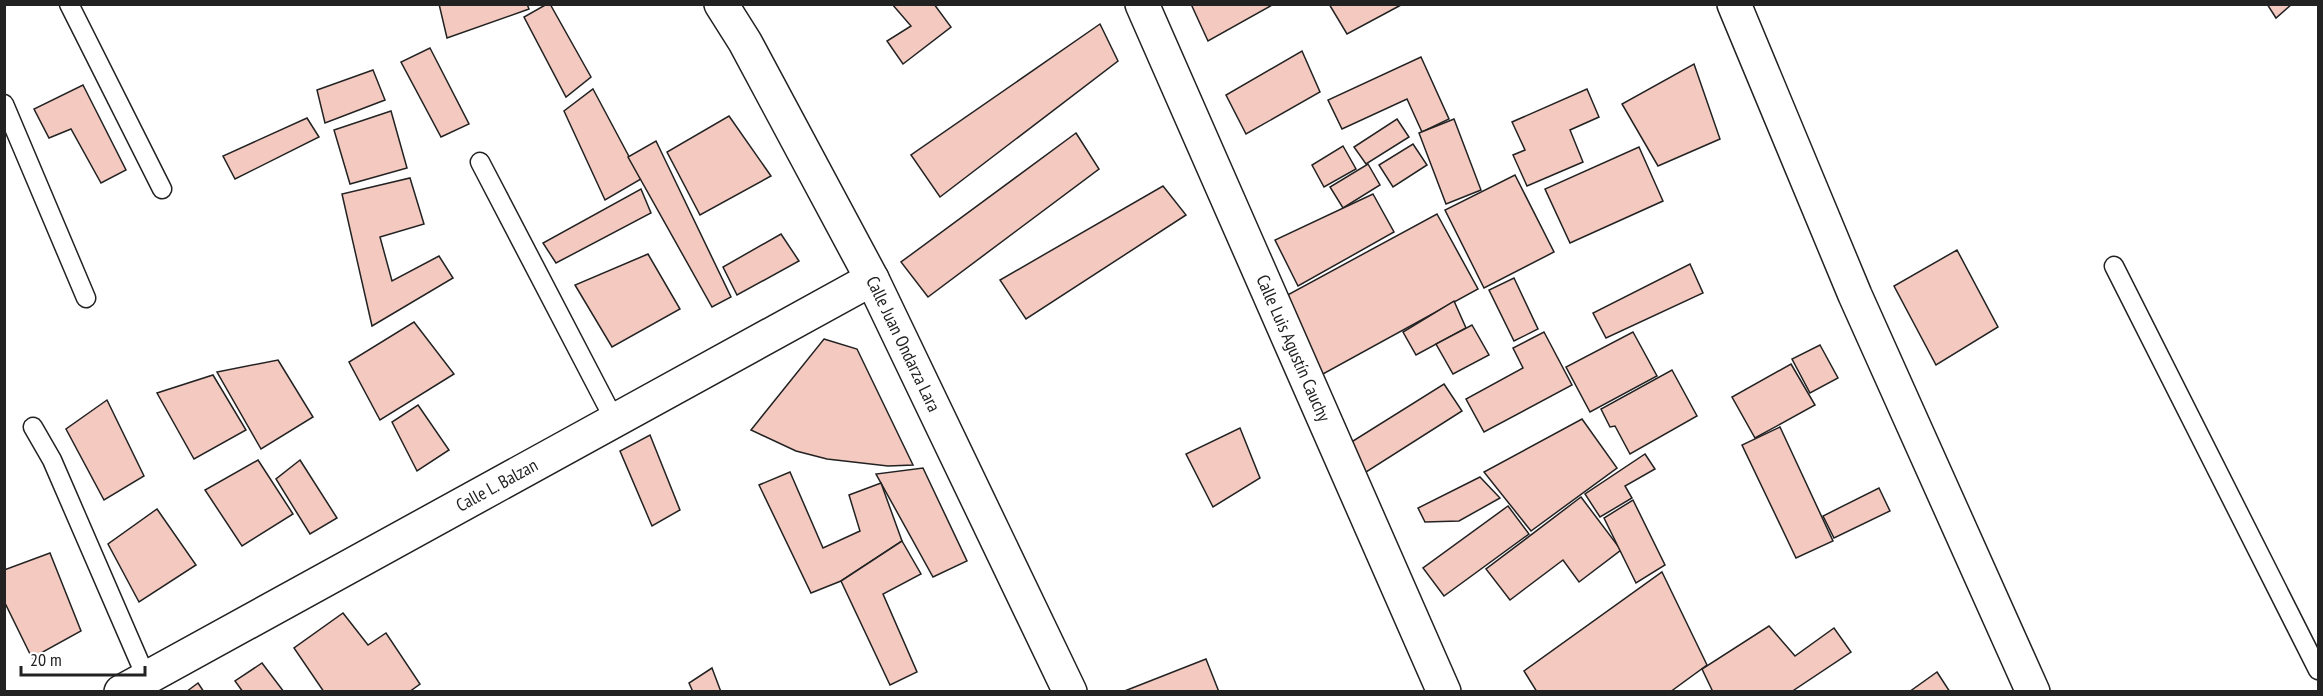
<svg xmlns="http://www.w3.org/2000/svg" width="2323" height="696" viewBox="0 0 2323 696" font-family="'PT Sans Narrow',sans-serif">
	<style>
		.building { fill: #f3c9c0; stroke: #222; stroke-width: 1.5 }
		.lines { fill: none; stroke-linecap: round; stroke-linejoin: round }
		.service-casing { stroke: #222; stroke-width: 21 }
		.minor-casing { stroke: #222; stroke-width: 36 }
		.service { stroke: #fff; stroke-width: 18 }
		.minor { stroke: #fff; stroke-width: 33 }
		.labels { text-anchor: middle; stroke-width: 4.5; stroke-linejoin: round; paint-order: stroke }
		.street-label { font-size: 18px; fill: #222; stroke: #fff }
	</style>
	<rect width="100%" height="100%" fill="#fff"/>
	<!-- building -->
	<g class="building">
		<path d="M439,4h88l2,5 -82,29z"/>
		<path d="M547,4h3l41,73 -25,20 -42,-80z"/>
		<path d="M892,4h42l17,23 -48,37 -16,-23 24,-15z"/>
		<path d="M1191,4h83l-66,37z"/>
		<path d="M1329,4h71l1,1 -54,29z"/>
		<path d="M2267,4h25l-16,14z"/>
		<path d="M1100,24l18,37 -178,136 -29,-42z"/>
		<path d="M430,48l39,76 -28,13 -40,-75z"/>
		<path d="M1302,51l18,41 -74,42 -20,-39z"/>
		<path d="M1421,57l28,62 -27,13 -15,-33 -65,30 -14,-29z"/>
		<path d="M1694,64l26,75 -62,27 -36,-62z"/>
		<path d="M373,70l12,30 -60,23 -8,-33z"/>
		<path d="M83,85l43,85 -25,13 -30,-54 -22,9 -15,-29z"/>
		<path d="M593,89l48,90 -36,21 -41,-89z"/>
		<path d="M1587,89l12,28 -29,13 13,32 -56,24 -14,-31 12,-5 -13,-28z"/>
		<path d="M391,111l16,57 -57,16 -16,-54z"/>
		<path d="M729,116l42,60 -71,39 -33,-63z"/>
		<path d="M307,118l12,19 -84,42 -12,-23z"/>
		<path d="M1397,119l12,18 -43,27 -12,-17z"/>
		<path d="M1454,119l27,71 -35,14 -27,-71z"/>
		<path d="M1076,133l23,36 -171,128 -27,-35z"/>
		<path d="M656,141l75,156 -19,10 -84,-150z"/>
		<path d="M1413,144l14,21 -34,22 -14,-22z"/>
		<path d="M1343,146l13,23 -32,18 -12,-22z"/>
		<path d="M1639,147l24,54 -93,42 -25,-54z"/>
		<path d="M1368,164l12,21 -37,23 -13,-21z"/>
		<path d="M1515,175l39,77 -70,36 -39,-78z"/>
		<path d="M410,178l14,46 -44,13 12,44 47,-25 14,22 -81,48 -30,-132z"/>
		<path d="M1163,186l23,29 -160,104 -26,-39z"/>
		<path d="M641,189l10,24 -95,50 -13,-20z"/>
		<path d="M1373,194l21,38 -96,54 -23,-46z"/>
		<path d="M1437,214l41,75 -155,85 -41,-76z"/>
		<path d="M781,234l18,27 -62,34 -14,-28z"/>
		<path d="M1957,250l41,77 -62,38 -42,-79z"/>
		<path d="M648,254l32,55 -68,38 -37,-62z"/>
		<path d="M1690,264l13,29 -97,45 -13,-25z"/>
		<path d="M1514,278l24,51 -24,12 -25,-51z"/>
		<path d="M1454,301l12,27 -50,27 -13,-23z"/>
		<path d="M414,322l40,52 -74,46 -31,-58z"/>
		<path d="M1472,325l17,30 -36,19 -17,-30z"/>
		<path d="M1544,332l28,53 -88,47 -18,-33 57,-31 -10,-20z"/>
		<path d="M1633,332l24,44 -67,36 -24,-45z"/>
		<path d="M824,339l33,10 56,116 -25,1 -61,-7 -31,-8 -45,-21z"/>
		<path d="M1820,345l18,33 -28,15 -18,-34z"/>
		<path d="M278,360l35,57 -52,32 -44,-77z"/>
		<path d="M1791,364l24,41 -60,33 -23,-41z"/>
		<path d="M1672,370l25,46 -67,38 -15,-28 -5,1 -9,-18z"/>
		<path d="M213,375l33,55 -52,29 -37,-66z"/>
		<path d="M1444,384l18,27 -99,63 -18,-28z"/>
		<path d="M107,400l37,76 -40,24 -38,-71z"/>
		<path d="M418,405l31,45 -32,21 -25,-49z"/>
		<path d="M1582,419l35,49 -86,63 -47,-59z"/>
		<path d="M1780,427l53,114 -37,17 -54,-113z"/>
		<path d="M1240,428l20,50 -47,29 -27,-53z"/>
		<path d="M650,435l30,75 -28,16 -32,-75z"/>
		<path d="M1645,454l10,15 -30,17 7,12 -32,19 -15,-23z"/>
		<path d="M258,460l35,54 -51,32 -37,-56z"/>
		<path d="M300,460l37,58 -27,16 -34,-55z"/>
		<path d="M923,468l44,93 -34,16 -57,-103z"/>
		<path d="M790,472l33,76 37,-17 -11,-36 32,-12 21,58 -61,40 -30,12 -52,-108z"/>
		<path d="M1480,477l20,21 -41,23 -34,1 -7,-14z"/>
		<path d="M1879,488l11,23 -56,27 -11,-22z"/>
		<path d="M1581,497l40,53 -42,32 -16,-22 -53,40 -24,-31z"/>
		<path d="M1633,500l32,65 -29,18 -32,-65z"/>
		<path d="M1508,506l21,28 -85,62 -21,-28z"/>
		<path d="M157,509l39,56 -57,37 -31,-58z"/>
		<path d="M902,541l19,33 -38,20 34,78 -27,13 -49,-104z"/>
		<path d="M50,553l31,78 -49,27 -28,-57v-31z"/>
		<path d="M1662,572l45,93 -37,27h-133l-13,-21z"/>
		<path d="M343,613l25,32 18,-12 34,51 -11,8h-85l-30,-44z"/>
		<path d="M1769,626l26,30 39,-28 17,24 -60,40h-78l-11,-23z"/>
		<path d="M1206,659l13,33h-97z"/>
		<path d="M262,663l22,29h-41l-8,-11z"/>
		<path d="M712,668l9,24h-28l-4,-9z"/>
		<path d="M1937,672l13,20h-41z"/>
		<path d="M198,683l6,9h-18z"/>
	</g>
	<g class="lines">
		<!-- service casing -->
		<g class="service-casing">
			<g id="service">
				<path d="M69,4l93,185"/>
				<path d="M4,104l82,194"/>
				<path d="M480,162l135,259"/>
				<path d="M2114,266l204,404"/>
				<path d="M33,427l19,33 94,217"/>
			</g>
		</g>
		<!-- minor casing -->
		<g class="minor-casing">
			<g id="minor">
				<path id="s1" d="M721,4l24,38 127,237 198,413"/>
				<path id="s2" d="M1142,4l302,688"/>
				<path d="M1734,4l121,291 178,397"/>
				<path id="s3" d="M121,692l751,-413"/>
			</g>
		</g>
		<!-- service -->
		<use href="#service" class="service"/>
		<!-- minor -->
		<use href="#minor" class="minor"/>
	</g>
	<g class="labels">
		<!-- street labels -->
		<g class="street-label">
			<text dy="6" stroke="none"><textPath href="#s1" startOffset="386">Calle Juan Ondarza Lara</textPath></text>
			<text dy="6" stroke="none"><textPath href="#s2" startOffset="376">Calle Luis Agustín Cauchy</textPath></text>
			<text dy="6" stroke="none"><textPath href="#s3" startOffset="429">Calle L. Balzan</textPath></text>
		</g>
	</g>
	<!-- border -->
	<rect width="2323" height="696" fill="none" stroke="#222222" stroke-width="12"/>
	<!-- scale -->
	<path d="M21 666v9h124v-9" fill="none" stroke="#222222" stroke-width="3"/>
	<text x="30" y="666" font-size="18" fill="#222222" stroke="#ffffff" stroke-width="4.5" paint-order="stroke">20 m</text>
</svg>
